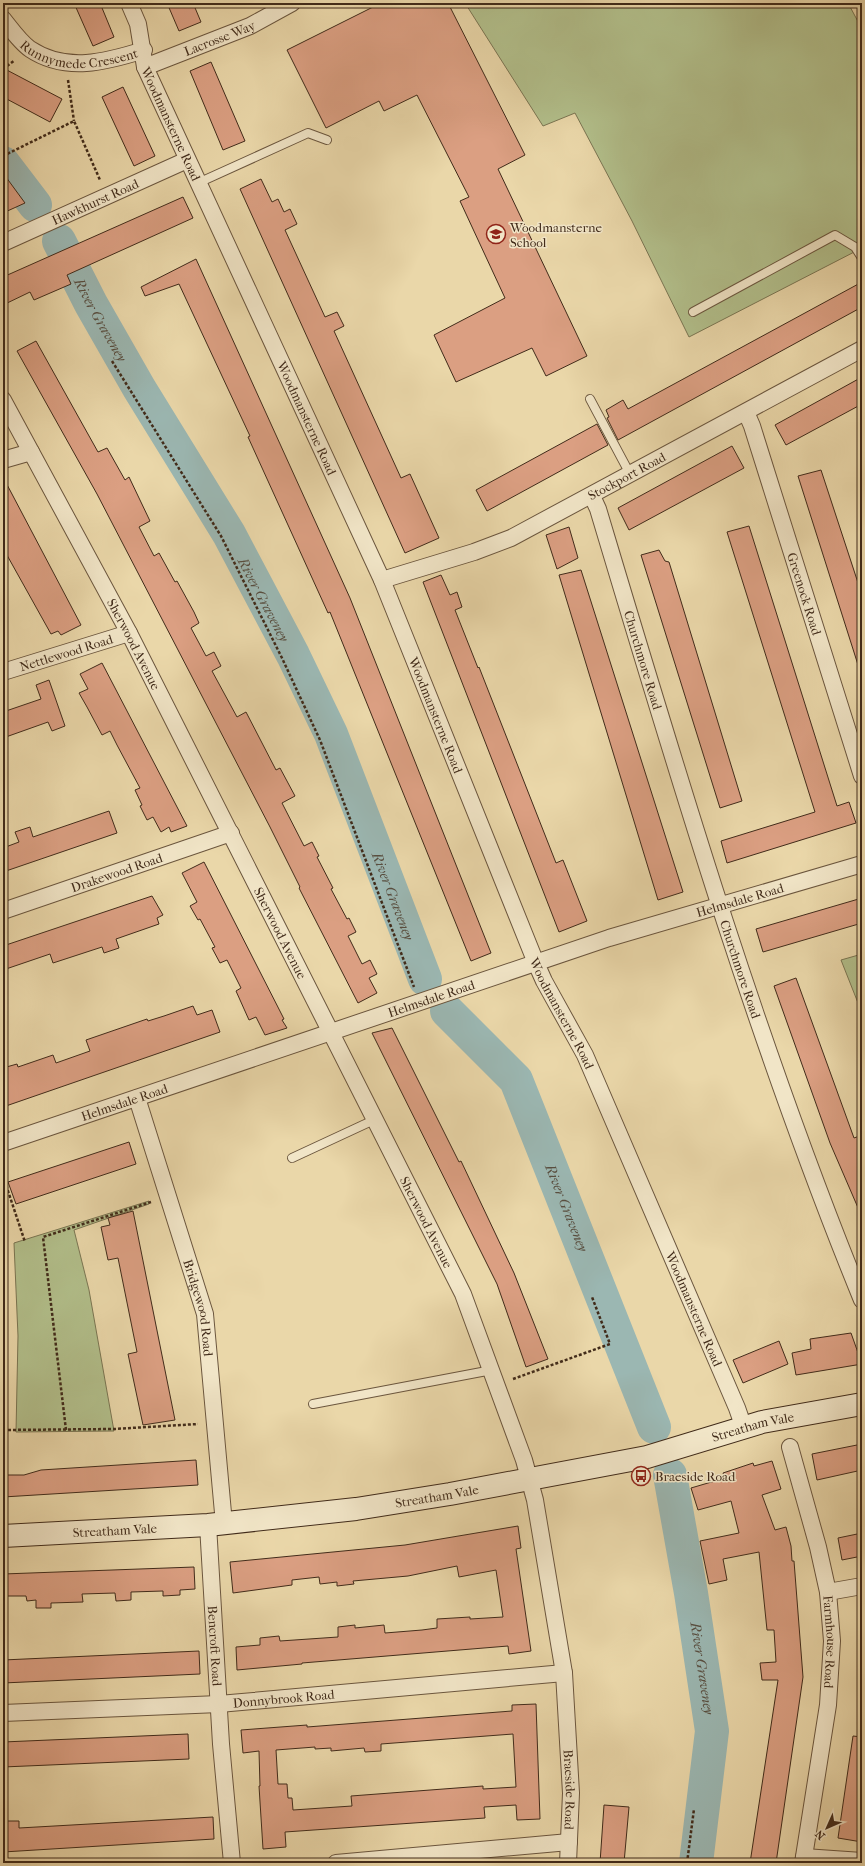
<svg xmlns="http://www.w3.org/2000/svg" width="865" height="1866" viewBox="0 0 865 1866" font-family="'IM FELL French Canon',serif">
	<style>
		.green { fill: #b2bf8b; stroke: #7a7552 }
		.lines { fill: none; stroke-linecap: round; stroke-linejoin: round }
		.river { stroke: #9bb7b2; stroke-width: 34 }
		.building { fill: #db9f82; stroke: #412b1a; fill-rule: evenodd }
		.service-casing { stroke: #6b563e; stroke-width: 10 }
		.minor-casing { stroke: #6b563e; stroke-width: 18 }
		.secondary-casing { stroke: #412b1a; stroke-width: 24 }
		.path { stroke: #412b1a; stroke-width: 2.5; stroke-dasharray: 3 2; stroke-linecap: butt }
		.service { stroke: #f1e5c7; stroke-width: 8 }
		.minor { stroke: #f1e5c7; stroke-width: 16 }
		.secondary { stroke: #f1e5c7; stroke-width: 22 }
		.labels { text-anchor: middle; stroke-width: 3; stroke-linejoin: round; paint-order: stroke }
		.street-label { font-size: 13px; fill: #412b1a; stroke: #f1e5c7 }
		.poi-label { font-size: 13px; fill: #412b1a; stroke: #f1e5c7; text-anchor: start }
		.water-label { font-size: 14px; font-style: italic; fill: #584e40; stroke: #f1e5c7 }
	</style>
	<rect width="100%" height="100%" fill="#ead7a9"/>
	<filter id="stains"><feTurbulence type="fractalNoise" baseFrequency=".005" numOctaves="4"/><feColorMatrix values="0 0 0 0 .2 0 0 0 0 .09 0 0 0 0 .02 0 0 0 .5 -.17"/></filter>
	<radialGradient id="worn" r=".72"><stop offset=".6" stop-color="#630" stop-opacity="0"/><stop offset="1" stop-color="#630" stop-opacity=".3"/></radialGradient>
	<!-- green -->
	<g class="green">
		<path d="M465,3h383l14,26v219l-173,89 -57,-116 -57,-108 -32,13z"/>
		<path d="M862,954v59l-21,-53z"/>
		<path d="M149,1201v3l-75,26 15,60 25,141 -98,1 2,-96 -4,-93z"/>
	</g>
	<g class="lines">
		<!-- river -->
		<g class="river">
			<path d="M3,163l32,42"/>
			<path id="s1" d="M59,241l32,63 48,84 90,146 64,121 38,79 94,245"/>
			<path id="s2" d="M447,1011l69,69 138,347"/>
			<path id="s3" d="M670,1475l21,118 21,138 -16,132"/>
		</g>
	</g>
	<!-- building -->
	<g class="building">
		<path d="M74,3h26l14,34 -21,9z"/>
		<path d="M167,3h26l8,19 -22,9z"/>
		<path d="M381,3h67l77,152 -27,14 89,187 -41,20 -14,-28 -76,34 -22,-47 71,-37 -45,-97 9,-4 -52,-102 -33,16 -5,-10 -53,27 -39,-78z"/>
		<path d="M211,62l34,79 -22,9 -33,-79z"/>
		<path d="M3,68l59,31 -12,23 -47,-25z"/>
		<path d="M123,87l32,69 -21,10 -32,-69z"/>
		<path d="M3,173l22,30 -22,10z"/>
		<path d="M261,179l11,23 6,-3 6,13 6,-3 7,15 -12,6 40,87 12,-5 7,14 -10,5 67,147 9,-4 29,64 -34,15 -165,-364z"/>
		<path d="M183,197l10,21 -126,57 4,9 -37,16 -4,-8 -27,13v-28z"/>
		<path d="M196,259l154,339 141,355 -20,8 -141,-349 -2,1 -80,-176 2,-1 -71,-152 -34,12 -4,-9z"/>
		<path d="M862,282v25l-244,133 -11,-22 2,-1 -3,-7 17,-10 5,9z"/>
		<path d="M36,341l62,111 9,-4 18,32 4,-3 21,44 -11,6 15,29 5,-3 16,29 2,-1 17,31 5,11 -8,5 15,28 8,-4 7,14 -9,5 25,46 9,-5 30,58 4,-2 15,28 -13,7 22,43 8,-4 7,14 -2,1 16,31 -2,1 16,30 2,-1 7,14 -8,4 14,28 8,-4 7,14 -8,4 8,15 -19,10 -59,-115 1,-1 -30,-60 -173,-333 -80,-143z"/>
		<path d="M862,377v27l-76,41 -11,-20z"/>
		<path d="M597,424l11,21 -121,66 -11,-21z"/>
		<path d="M732,446l12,22 -115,62 -11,-22z"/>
		<path d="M821,470l41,125v72l-3,1 -61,-192z"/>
		<path d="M3,477l78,148 -20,10 -3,-4 -7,3 -48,-86z"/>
		<path d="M749,526l88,280 12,-4 7,21 -129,40 -6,-22 94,-29 -88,-280z"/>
		<path d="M569,527l9,31 -21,11 -11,-34z"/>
		<path d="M659,550l6,11 4,1 73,239 -22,7 -79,-253z"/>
		<path d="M581,570l102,322 -25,8 -99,-325z"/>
		<path d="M441,575l9,20 7,-3 5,15 -7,3 23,58 1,-1 77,196 7,-3 24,61 -28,11 -136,-350z"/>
		<path d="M102,663l74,142 11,21 -16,6 -2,-5 -8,5 -8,-15 -6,3 -7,-14 2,-1 -7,-15 5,-2 -23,-43 -7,-14 -8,4 -15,-28 -8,-14 9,-4 -8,-15z"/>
		<path d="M49,680l16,46 -13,5 -4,-9 -45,16v-26l38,-13 -5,-14z"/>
		<path d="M109,811l8,22 -114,39v-24l16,-6 -4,-10 15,-5 3,10z"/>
		<path d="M204,862l80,157 -2,1 5,8 -22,7 -9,-18 -7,3 -13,-29 5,-3 -14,-28 -7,3 -8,-15 3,-1 -15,-28 -2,1 -8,-14 7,-4 -15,-29z"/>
		<path d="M152,896l11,19 -6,3 2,6 -43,15 3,9 -15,5 -2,-6 -49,16 -3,-9 -47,16v-24z"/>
		<path d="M862,898v25l-99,29 -7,-23z"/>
		<path d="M796,978l58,160 8,-3v82l-32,-74 -56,-157z"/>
		<path d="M193,1006l4,9 15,-5 8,22 -217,75v-39l14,-4 1,3 35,-12 3,8 34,-12 -4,-11 61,-21 1,2 16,-5z"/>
		<path d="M392,1028l67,134 2,-1 53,112 34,86 -22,8 -29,-83 -125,-251z"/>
		<path d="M129,1142l7,22 -120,40 -8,-22z"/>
		<path d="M133,1211l42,209 -32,5 -15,-71 9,-2 -19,-94 -10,2 -7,-33 9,-2 -2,-7z"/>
		<path d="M851,1333l11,31 -66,11 -4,-22 19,-4 -1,-10z"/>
		<path d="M779,1341l9,23 -45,19 -10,-23z"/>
		<path d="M862,1444v26l-45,10 -5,-26z"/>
		<path d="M196,1460l2,25 -195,12v-22h21l17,-5z"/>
		<path d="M772,1461l9,28 -19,6 13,35 11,-3 5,19 1,15h2l9,116 -27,186h-26l28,-183h-16l-2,-17 16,-1 -2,-32h-7l-8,-78 -36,7 4,21 -18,4 -9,-43 39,-8 -8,-32 -33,9 -7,-22 34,-10 -2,-5 30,-10 1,3z"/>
		<path d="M518,1526l3,22 -5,1 15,102 -22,3 -1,-8 -206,17v1l-65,6 -1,-23 24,-2v-7l19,-2 1,5 58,-4v-10l17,-2v3l29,-3 1,8 37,-3 15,-2v-9l33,-2v2l33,-2 -7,-47 -37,7 -2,-11 -49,10 -55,5 1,3 -17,2v-4l-17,2 -1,-7 -27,3v5l-59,8 -3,-31 175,-17z"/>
		<path d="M862,1533v23l-20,4 -4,-22z"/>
		<path d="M194,1567l1,22 -15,1v5l-17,1v-5l-32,1v8l-15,1 -1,-8 -33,1 1,8 -32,1v5h-15v-8l-9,1 -1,-5h-23v-22z"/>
		<path d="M199,1651l1,23 -197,9v-23z"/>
		<path d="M536,1704l4,115 -23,1 -1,-15 -32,2 1,11 -200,14 1,15 -23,2 -4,-63h1l-1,-35 -16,2 -2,-23 66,-5v2l205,-16v-6zM513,1734l3,53 -33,2v-3l-132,10 1,10 -59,4 -1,-12h-4l-1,-14h-9l-2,-34 39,-3v2l16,-1v3l33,-3 1,4 16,-1v-7z"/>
		<path d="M188,1734l1,25 -186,8v-25z"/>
		<path d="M853,1736l9,1v105l-24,-4z"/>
		<path d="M604,1805l25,2 -5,56h-24z"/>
		<path d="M213,1817l1,22 -211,13v-31h16v7z"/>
	</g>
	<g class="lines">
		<!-- service casing -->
		<g class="service-casing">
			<g id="service">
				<path d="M198,183l110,-50 19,7"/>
				<path d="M693,312l142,-77 20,12 7,11"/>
				<path d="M590,399l40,75"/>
				<path d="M292,1158l84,-39"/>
				<path d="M313,1404l179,-34"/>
			</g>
		</g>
		<!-- minor casing -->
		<g class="minor-casing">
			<g id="minor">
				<path id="s4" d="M129,3l9,21 7,43 237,513 154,383 8,18 41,74 152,353 7,20"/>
				<path id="s5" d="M3,19c8,10 17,23 27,30 36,24 76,13 114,1"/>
				<path id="s6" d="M145,67l105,-41 42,-23"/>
				<path id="s7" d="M3,243l184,-83"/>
				<path id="s8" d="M3,400l126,233 334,661 61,166 11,40 29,173 7,120 -3,70"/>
				<path id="s9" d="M746,412l6,14 110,350"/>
				<path d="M3,460l28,-8"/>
				<path id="s10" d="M592,496l6,13c80,267 159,534 264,791"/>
				<path id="s11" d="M382,580l92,-28 37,-14 351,-189"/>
				<path id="s12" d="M3,672l126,-39"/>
				<path id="s13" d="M3,911l228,-78"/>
				<path id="s14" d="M137,1098l68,216 19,210"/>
				<path id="s15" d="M3,1143l606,-205 253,-74"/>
				<path id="s16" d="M790,1447l28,100 10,45 4,49 -4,64 -25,158"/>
				<path id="s17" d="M208,1525l13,219 11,119"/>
				<path d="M828,1592l34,-6"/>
				<path id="s18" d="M3,1713l216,-9 345,-31"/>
				<path d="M804,1857l58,4"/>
				<path d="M336,1863l233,-21"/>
			</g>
		</g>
		<!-- secondary casing -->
		<g class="secondary-casing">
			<g id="secondary">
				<path id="s19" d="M3,1536l205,-11 148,-16 94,-15 197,-37 115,-35 100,-18"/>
			</g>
		</g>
		<!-- path -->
		<g class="path">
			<path d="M3,69l12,-9"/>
			<path d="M68,80l6,41"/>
			<path d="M3,156l71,-35 26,59"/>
			<path d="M112,361l109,175 61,122 38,82 94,247"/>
			<path d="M3,1176l22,66"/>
			<path d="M513,1379l97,-35 -18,-47"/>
			<path d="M3,1430l111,-1 84,-5"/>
			<path d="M66,1430l-23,-193 108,-35"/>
			<path d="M687,1863l7,-54"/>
		</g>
		<!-- service -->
		<use href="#service" class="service"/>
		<!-- minor -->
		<use href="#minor" class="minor"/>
		<!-- secondary -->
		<use href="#secondary" class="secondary"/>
	</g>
	<!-- icons -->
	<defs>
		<g id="school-ring" transform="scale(1)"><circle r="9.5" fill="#f1e5c7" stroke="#8f2418" stroke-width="1.5"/><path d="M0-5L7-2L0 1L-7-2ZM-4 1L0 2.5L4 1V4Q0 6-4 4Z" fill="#8f2418"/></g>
		<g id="bus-ring" transform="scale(1)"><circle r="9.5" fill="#f1e5c7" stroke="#8f2418" stroke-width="1.5"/><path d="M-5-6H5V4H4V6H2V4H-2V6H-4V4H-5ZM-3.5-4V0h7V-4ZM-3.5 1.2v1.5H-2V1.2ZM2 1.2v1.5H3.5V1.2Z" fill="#8f2418"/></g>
	</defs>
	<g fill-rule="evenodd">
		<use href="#school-ring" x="496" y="234"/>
		<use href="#bus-ring" x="641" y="1476"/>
	</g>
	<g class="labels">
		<!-- street labels -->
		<g class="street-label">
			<text dy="5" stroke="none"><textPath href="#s6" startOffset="80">Lacrosse Way</textPath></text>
			<text dy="5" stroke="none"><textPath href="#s5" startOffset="91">Runnymede Crescent</textPath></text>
			<text dy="5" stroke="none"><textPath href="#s4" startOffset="129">Woodmansterne Road</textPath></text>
			<text dy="5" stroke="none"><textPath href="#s7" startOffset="101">Hawkhurst Road</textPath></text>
			<text dy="5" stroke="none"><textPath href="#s4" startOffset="453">Woodmansterne Road</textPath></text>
			<text dy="5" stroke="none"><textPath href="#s11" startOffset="267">Stockport Road</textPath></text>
			<text dy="5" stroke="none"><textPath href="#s9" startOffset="191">Greenock Road</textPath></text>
			<text dy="5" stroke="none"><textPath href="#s8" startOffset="277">Sherwood Avenue</textPath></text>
			<text dy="5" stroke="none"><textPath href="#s12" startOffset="66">Nettlewood Road</textPath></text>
			<text dy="5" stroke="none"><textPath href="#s10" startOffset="172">Churchmore Road</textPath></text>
			<text dy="5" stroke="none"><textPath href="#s4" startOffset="777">Woodmansterne Road</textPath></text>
			<text dy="5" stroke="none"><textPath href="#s13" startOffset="120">Drakewood Road</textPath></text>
			<text dy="5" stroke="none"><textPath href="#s15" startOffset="776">Helmsdale Road</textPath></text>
			<text dy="5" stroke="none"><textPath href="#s8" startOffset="601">Sherwood Avenue</textPath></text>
			<text dy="5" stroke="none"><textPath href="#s10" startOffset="496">Churchmore Road</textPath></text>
			<text dy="5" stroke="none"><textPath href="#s15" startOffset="452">Helmsdale Road</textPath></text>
			<text dy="5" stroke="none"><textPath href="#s4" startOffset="1101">Woodmansterne Road</textPath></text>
			<text dy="5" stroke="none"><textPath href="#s15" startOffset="128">Helmsdale Road</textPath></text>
			<text dy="5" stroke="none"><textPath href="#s8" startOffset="925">Sherwood Avenue</textPath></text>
			<text dy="5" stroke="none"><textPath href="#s14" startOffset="219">Bridgewood Road</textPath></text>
			<text dy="5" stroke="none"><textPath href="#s4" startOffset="1425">Woodmansterne Road</textPath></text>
			<text dy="5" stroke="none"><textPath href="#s19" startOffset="760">Streatham Vale</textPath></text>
			<text dy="5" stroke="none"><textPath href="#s19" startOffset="436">Streatham Vale</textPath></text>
			<text dy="5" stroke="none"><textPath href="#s19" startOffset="112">Streatham Vale</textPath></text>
			<text dy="5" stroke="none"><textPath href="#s16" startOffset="200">Farmhouse Road</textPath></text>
			<text dy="5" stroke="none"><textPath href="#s17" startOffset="121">Bencroft Road</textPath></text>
			<text dy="5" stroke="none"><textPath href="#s18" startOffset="281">Donnybrook Road</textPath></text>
			<text dy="5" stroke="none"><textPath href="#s8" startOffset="1516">Braeside Road</textPath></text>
		</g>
		<!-- poi labels -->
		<g class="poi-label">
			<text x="510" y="232">Woodmansterne<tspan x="510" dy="15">School</tspan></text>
			<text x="655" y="1481">Braeside Road</text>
		</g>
		<!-- water labels -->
		<g class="water-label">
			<text dy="5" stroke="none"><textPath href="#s1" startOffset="89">River Graveney</textPath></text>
			<text dy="5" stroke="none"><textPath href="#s1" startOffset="413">River Graveney</textPath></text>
			<text dy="5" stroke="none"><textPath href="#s1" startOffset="737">River Graveney</textPath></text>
			<text dy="5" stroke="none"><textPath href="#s2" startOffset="235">River Graveney</textPath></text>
			<text dy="5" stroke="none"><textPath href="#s3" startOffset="196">River Graveney</textPath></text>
		</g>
	</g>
	<!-- margin -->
	<rect width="865" height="1866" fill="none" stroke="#ead7a9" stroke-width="16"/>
	<rect x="4" y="4" width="857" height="1858" fill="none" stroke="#412b1a" stroke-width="2"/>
	<rect x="8" y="8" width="849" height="1850" fill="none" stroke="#412b1a"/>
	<!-- north arrow -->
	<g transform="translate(827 1828) rotate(225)" stroke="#f1e5c7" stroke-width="3" paint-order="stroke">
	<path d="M0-3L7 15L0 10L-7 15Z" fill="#412b1a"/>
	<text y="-6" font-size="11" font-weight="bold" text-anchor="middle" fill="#412b1a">N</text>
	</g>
	<rect width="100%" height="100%" filter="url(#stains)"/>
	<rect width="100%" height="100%" fill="url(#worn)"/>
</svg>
